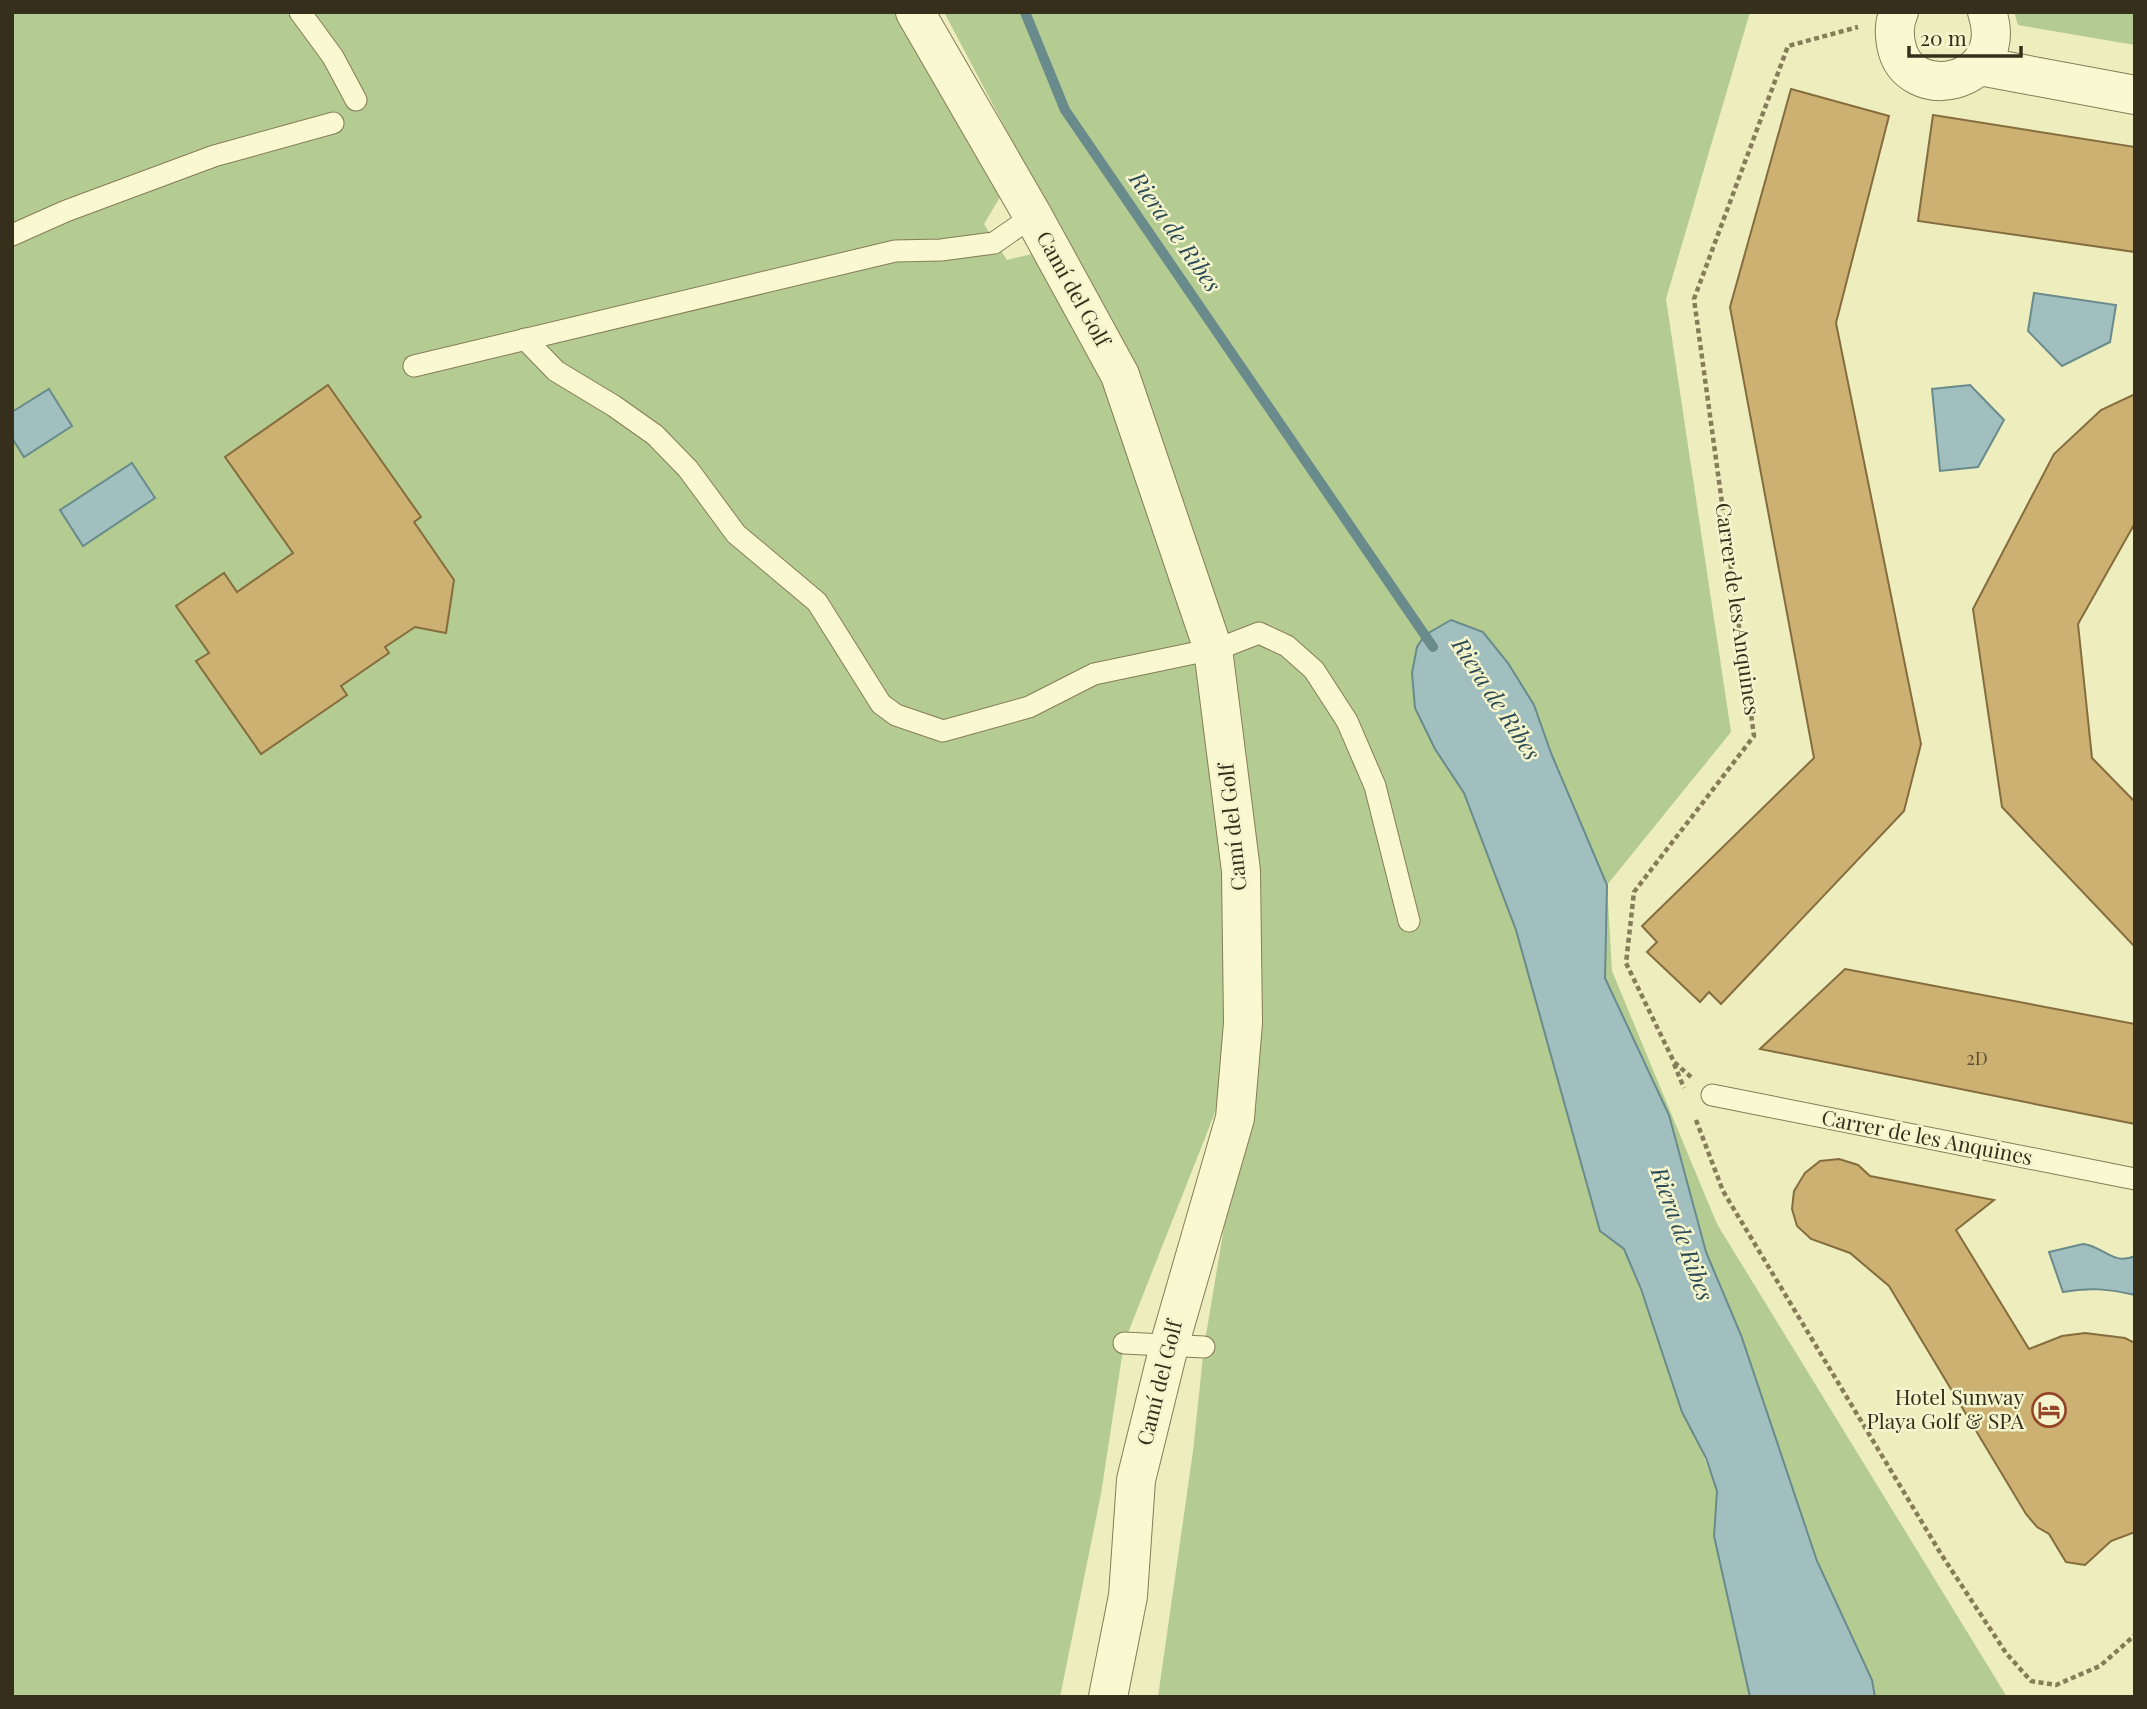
<svg xmlns="http://www.w3.org/2000/svg" width="2147" height="1709" viewBox="0 0 2147 1709" font-family="'Playfair Display',serif">
	<style>
		.green { fill: #b4cb92 }
		.water { fill: #a1bfbf; stroke: #698b8c; stroke-width: 2 }
		.lines { fill: none; stroke-linecap: round; stroke-linejoin: round }
		.stream { stroke: #698b8c; stroke-width: 10 }
		.building { fill: #ccb173; stroke: #856d3d; stroke-width: 2 }
		.service-casing { stroke: #857d57; stroke-width: 23 }
		.minor-casing { stroke: #857d57; stroke-width: 40 }
		.path { stroke: #857d57; stroke-width: 4.5; stroke-dasharray: 5 3.5; stroke-linecap: butt }
		.service { stroke: #f9f8d1; stroke-width: 21 }
		.minor { stroke: #f9f8d1; stroke-width: 38 }
		.labels { text-anchor: middle; stroke-width: 5; stroke-linejoin: round; paint-order: stroke }
		.number-label { font-size: 18px; fill: #5b5032 }
		.street-label { font-size: 21px; fill: #352f1c; stroke: #f5f5cd }
		.poi-label { font-size: 21px; fill: #352f1c; stroke: #f5f5cd; text-anchor: end }
		.water-label { font-size: 23px; font-style: italic; fill: #2b4b55; stroke: #f5f5cd }
	</style>
	<rect width="100%" height="100%" fill="#ededbe"/>
	<!-- green -->
	<g class="green">
		<path d="M12,12h884l107,180 -19,32 23,36 29,-7 78,145 84,254 17,83 18,332 -109,276 -23,151 -41,203h-1048z"/>
		<path d="M944,12h806l-84,287 65,433 -124,153 5,86 105,253 290,473h-132l-3,-17 -55,-119 -111,-309 -37,-137 -64,-137 2,-92 -40,222 33,123 24,17 93,243 -3,45 36,161h-592l35,-246 11,-104 45,-270 3,-159 -119,-548z"/>
		<path d="M2014,12h121v33l-117,-20z"/>
	</g>
	<!-- water -->
	<g class="water">
		<path d="M2034,293l82,12 -6,37 -48,24 -34,-35z"/>
		<path d="M1970,385l34,35 -26,47 -38,4 -8,-82z"/>
		<path d="M49,389l23,37 -48,31 -12,-19v-26z"/>
		<path d="M132,463l23,35 -72,48 -23,-36z"/>
		<path d="M1451,620l32,12 25,31 26,42 17,48 56,132 -2,93 64,137 37,137 35,83 76,226 55,119 3,17h-125l-36,-161 3,-45 -11,-33 -24,-46 -41,-123 -17,-40 -24,-18 -84,-301 -52,-137 -29,-44 -20,-41 -3,-35 5,-26 8,-12z"/>
		<path d="M2083,1244c20,2 30,22 52,12v39c-26,-6 -46,-8 -72,-3l-14,-40z"/>
	</g>
	<g class="lines">
		<!-- stream -->
		<path class="stream" d="M1025,12l40,98 368,537"/>
	</g>
	<!-- building -->
	<g class="building">
		<path d="M1791,89l98,27 -53,207 85,421 -17,67 -183,193 -12,-12 -9,10 -53,-50 10,-10 -15,-16 172,-168 -84,-451z"/>
		<path d="M1933,115l202,32v105l-217,-31z"/>
		<path d="M328,385l93,132 -7,5 40,58 -8,53 -31,-6 -30,20 4,6 -48,33 6,9 -86,59 -65,-93 13,-8 -33,-47 48,-33 13,19 56,-39 -68,-96z"/>
		<path d="M2135,394v129l-57,101 14,134 43,44v145l-133,-140 -29,-198 81,-155 47,-44z"/>
		<path d="M1845,969l290,55v100l-375,-75z"/>
		<path d="M1839,1159l19,6 12,11 124,24 -38,30 73,119 33,-13 23,-3 40,5 10,5v189l-24,9 -26,24 -19,-3 -17,-28 -12,-7 -11,-13 -137,-228 -39,-33 -39,-14 -14,-13 -5,-17 2,-18 11,-18 15,-12z"/>
	</g>
	<g class="lines">
		<!-- service casing -->
		<g class="service-casing">
			<g id="service">
				<path d="M300,12l33,45 23,43"/>
				<path d="M12,235l54,-24 148,-55 119,-33"/>
				<path d="M525,339l31,32 58,35 41,29 33,34 48,65 81,68 64,102 15,11 47,16 86,-24 65,-33 129,-27 36,-14 28,13 27,24 33,51 28,65 34,135"/>
				<path d="M414,366l481,-115 46,-1 53,-7 39,-27"/>
				<path d="M1712,1095l423,84"/>
				<path d="M1124,1343l80,4"/>
			</g>
		</g>
		<!-- minor casing -->
		<g class="minor-casing">
			<g id="minor">
				<path d="M915,12l118,204 87,159 93,274 28,222 2,152 -8,95 -66,228 -33,134 -8,116 -20,101"/>
				<path d="M1899,12c-5,10 -5,21 -3,32 11,63 116,41 91,-32"/>
				<path d="M1980,66l155,29"/>
			</g>
		</g>
		<!-- path -->
		<g class="path">
			<path d="M1674,1064l10,24"/>
			<path d="M1691,1077l-17,-15 -48,-99 8,-71 120,-156 -60,-437 94,-253 70,-19"/>
			<path d="M1696,1120l27,71 218,363 65,99 25,28 25,4 44,-19 35,-31"/>
		</g>
		<!-- service -->
		<use href="#service" class="service"/>
		<!-- minor -->
		<use href="#minor" class="minor"/>
	</g>
	<!-- icons -->
	<defs>
		<g id="hotel-ring" transform="scale(1.75)"><circle r="9.5" fill="#f5f5cd" stroke="#944527" stroke-width="1.5"/><path d="M-6-4.5h1.5V1H6V5H4.5V3h-9V5H-6ZM-4 0a1.8 1.8 0 1 1 3.6 0ZM.5 0V-2.5h3Q6-2.5 6 0Z" fill="#944527"/></g>
	</defs>
	<g fill-rule="evenodd">
		<use href="#hotel-ring" x="2049" y="1410"/>
	</g>
	<g class="labels">
		<!-- number labels -->
		<g class="number-label">
			<text x="1977" y="1065">2D</text>
		</g>
		<!-- street labels -->
		<g class="street-label">
			<text transform="translate(1073 289) rotate(61)" y="7">Camí del Golf</text>
			<text transform="translate(1737 609) rotate(82)" y="7">Carrer de les Anquines</text>
			<text transform="translate(1233 827) rotate(-96)" y="7">Camí del Golf</text>
			<text transform="translate(1927 1138) rotate(11)" y="7">Carrer de les Anquines</text>
			<text transform="translate(1160 1383) rotate(-76)" y="7">Camí del Golf</text>
		</g>
		<!-- poi labels -->
		<g class="poi-label">
			<text x="2024" y="1405">Hotel Sunway<tspan x="2024" dy="24">Playa Golf &amp; SPA</tspan></text>
		</g>
		<!-- water labels -->
		<g class="water-label">
			<text transform="translate(1175 232) rotate(55)" y="8">Riera de Ribes</text>
			<text transform="translate(1496 699) rotate(57)" y="8">Riera de Ribes</text>
			<text transform="translate(1682 1234) rotate(70)" y="8">Riera de Ribes</text>
		</g>
	</g>
	<!-- border -->
	<rect width="2147" height="1709" fill="none" stroke="#352f1c" stroke-width="28"/>
	<!-- scale -->
	<path d="M1909 46v10h112v-10" fill="none" stroke="#352f1c" stroke-width="3.5"/>
	<text x="1920" y="46" font-size="21" fill="#352f1c" stroke="#f5f5cd" stroke-width="5" paint-order="stroke">20 m</text>
</svg>
